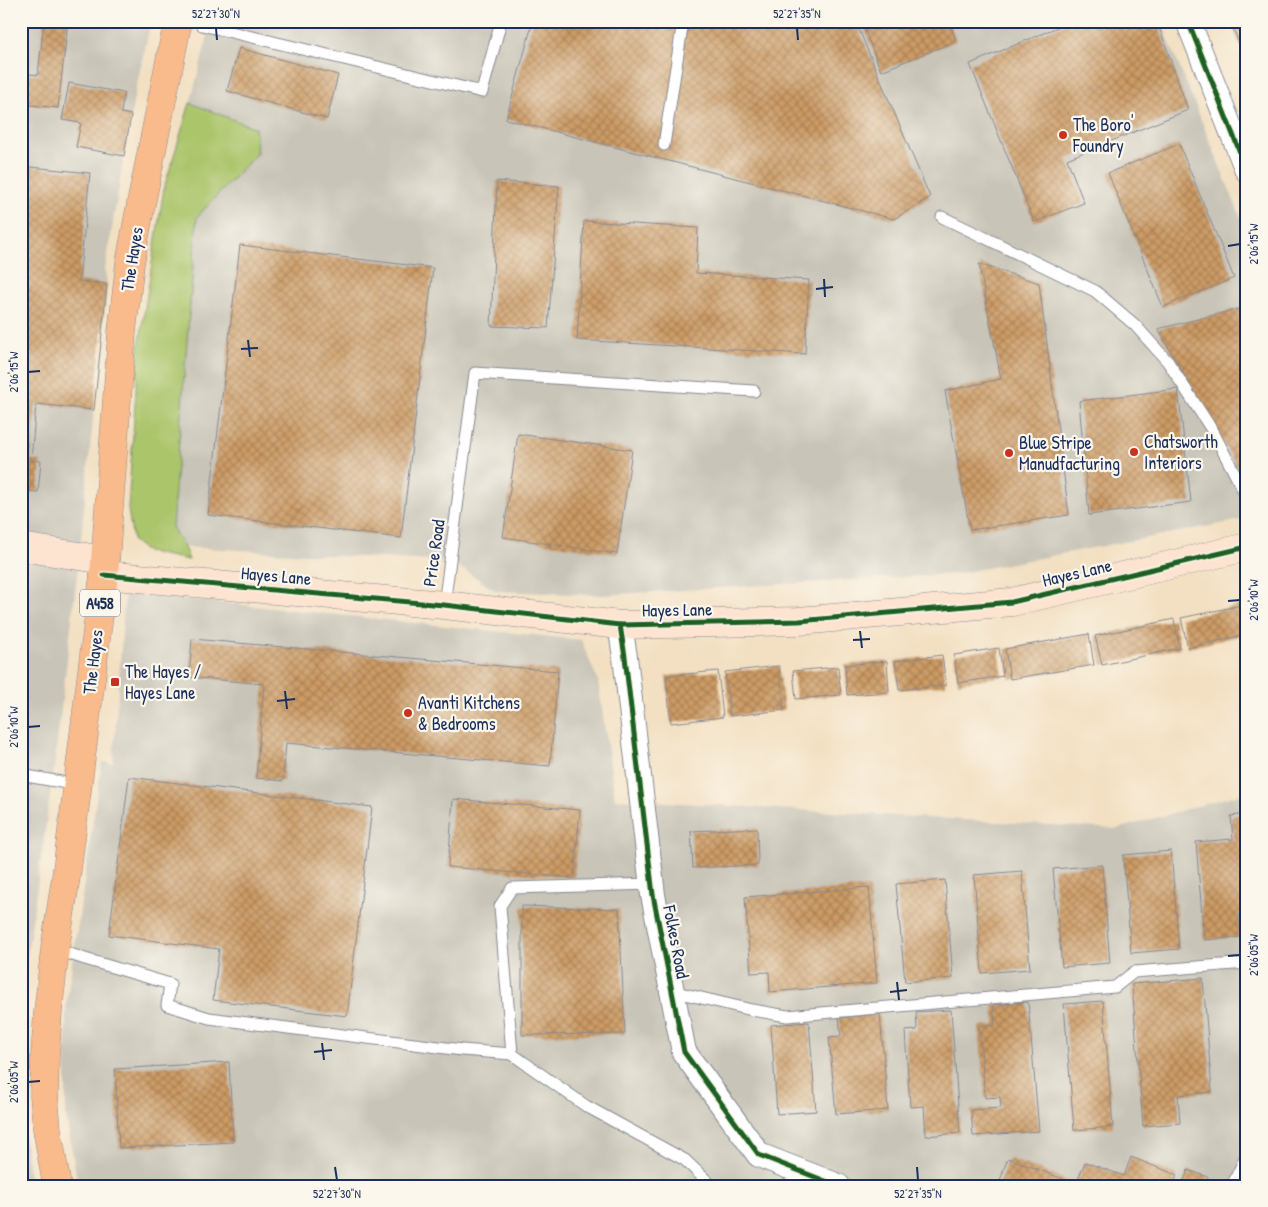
<svg xmlns="http://www.w3.org/2000/svg" width="1268" height="1207" viewBox="0 0 1268 1207" font-family="'Patrick Hand',sans-serif">
	<style>
		.industrial { fill: #c8c4b8 }
		.green { fill: #abc56b; stroke: #637a64 }
		.building { fill: url(#building-cross-hatch) }
		.lines { fill: none; stroke-linecap: round; stroke-linejoin: round }
		.lane-casing { stroke: #878890; stroke-width: 13 }
		.street-casing { stroke: #878890; stroke-width: 26 }
		.secondary-casing { stroke: #878890; stroke-width: 29 }
		.highway-casing { stroke: #878890; stroke-width: 29 }
		.lane { stroke: #fff; stroke-width: 11 }
		.street { stroke: #fff; stroke-width: 24 }
		.secondary { stroke: #fde4d1; stroke-width: 28 }
		.highway { stroke: #fabb8c; stroke-width: 28 }
		.cycleway-casing { stroke: #fbf7ec; stroke-width: 8 }
		.cycleway { stroke: #1b5e20; stroke-width: 5 }
		.ticks { fill: none; stroke: #1b2f5e; stroke-width: 2 }
		.poi-dot { fill: #c8321e; stroke: #fbf7ec; stroke-width: 2 }
		.labels { text-anchor: middle; stroke-width: 4.5; stroke-linejoin: round; paint-order: stroke }
		.shield { fill: #fbf7ec; stroke: #5e6b89; stroke-width: 1 }
		.shield-label { font-size: 16px; font-weight: bold; fill: #1b2f5e }
		.poi-label { font-size: 18px; fill: #1b2f5e; stroke: #fbf7ec; text-anchor: start }
		.street-label { font-size: 18px; fill: #1b2f5e; stroke: #fbf7ec }
		.neatline { fill: none; stroke: #1b2f5e; stroke-width: 2 }
		.ticks-label { font-size: 12px; text-anchor: middle; fill: #1b2f5e }
	</style>
	<defs>
		<pattern id="building-cross-hatch" width="8" height="8" patternUnits="userSpaceOnUse" patternTransform="scale(1.25)"><rect width="8" height="8" fill="#cd9b64"/><path d="M0 0l8 8M0 8l8-8" fill="none" stroke="#a67f56"/></pattern>
	</defs>
	<rect width="100%" height="100%" fill="#fbf7ec"/>
	<filter id="ink" filterUnits="userSpaceOnUse"><feTurbulence type="fractalNoise" baseFrequency=".02" numOctaves="2"/><feDisplacementMap in="SourceGraphic" scale="10" xChannelSelector="R" yChannelSelector="G"/><feConvolveMatrix kernelMatrix="1 2 1 2 8 2 1 2 1" color-interpolation-filters="sRGB"/></filter>
	<filter id="wash" filterUnits="userSpaceOnUse"><feTurbulence type="fractalNoise" baseFrequency=".0096" numOctaves="4" result="noise"/><feDisplacementMap in="SourceGraphic" scale="20" xChannelSelector="R" yChannelSelector="G"/><feGaussianBlur stdDeviation="1.12" result="paint"/><feColorMatrix in="noise" values="0 0 0 0 0 0 0 0 0 0 0 0 0 0 0 0 0 1.4 0 .05"/><feComposite in="paint" operator="in"/></filter>
	<g filter="url(#wash)">
		<rect width="100%" height="100%" fill="#f3e0c2"/>
		<!-- industrial -->
		<g class="industrial">
			<path d="M21,21h130l-18,81 -28,168 2,14 -30,292 -22,184 -30,211 -4,66z"/>
			<path d="M212,21h949l86,212v286l-293,55 -104,6 -249,15 -105,-4 -44,-29 -268,-15 -12,-20 25,-311 60,-64 -2,-24 -65,-25z"/>
			<path d="M125,593l456,47 17,41 17,118 502,30 130,-37v394h-1169l-12,-71v-111l36,-242 11,1z"/>
			<path d="M21,1097l9,89h-9z"/>
		</g>
		<!-- green -->
		<path class="green" d="M190,103l65,25 2,25 -60,64 -25,310 12,20 5,13 -42,-8 -14,-11 -5,-32 11,-164 25,-157z"/>
		<g id="blocks">
			<!-- building -->
			<g class="building">
				<path d="M44,21h24l-10,87 -37,-4v-31l17,2z"/>
				<path d="M533,21h306l18,4 73,172 -36,22 -388,-100z"/>
				<path d="M861,21h88l7,20 -75,30z"/>
				<path d="M1072,21h85l31,89 -121,49 17,44 -50,19 -64,-158z"/>
				<path d="M1230,21h17v41z"/>
				<path d="M239,48l99,27 -11,44 -100,-28z"/>
				<path d="M69,83l55,10 -3,20 10,2 -7,41 -48,-9 5,-24 -19,-3z"/>
				<path d="M1179,144l55,134 -71,29 -55,-134z"/>
				<path d="M21,166l69,7 -11,108 28,3 -13,126 -58,-6 -5,56 10,1 -3,31 -17,-1z"/>
				<path d="M497,181l62,5 -11,142 -57,-2z"/>
				<path d="M584,221l114,7 -2,45 113,7 -4,74 -228,-14z"/>
				<path d="M240,245l193,23 -32,270 -193,-23z"/>
				<path d="M979,264l60,19 30,232 -99,15 -25,-139 56,-12z"/>
				<path d="M1242,308l5,12v164l-89,-155z"/>
				<path d="M1178,389l13,113 -102,13 -10,-114z"/>
				<path d="M518,434l114,16 -15,104 -114,-17z"/>
				<path d="M1247,604v30l-59,14 -7,-30z"/>
				<path d="M1174,619l6,29 -78,17 -7,-29z"/>
				<path d="M1089,634l5,31 -84,14 -5,-30z"/>
				<path d="M192,639l366,32 -8,95 -264,-23 -3,38 -27,-3 8,-94 -75,-7z"/>
				<path d="M999,648l4,28 -45,7 -4,-28z"/>
				<path d="M942,655l4,30 -47,5 -4,-29z"/>
				<path d="M887,661l2,31 -42,3 -2,-30z"/>
				<path d="M779,666l5,44 -54,6 -5,-44z"/>
				<path d="M838,667l3,28 -45,4 -3,-28z"/>
				<path d="M718,671l5,46 -52,6 -5,-47z"/>
				<path d="M129,777l243,30 -25,209 -134,-16 6,-51 -110,-14z"/>
				<path d="M453,799l127,11 -6,68 -126,-11z"/>
				<path d="M1247,814v100h-8l2,23 -37,3 -8,-98 37,-3 -2,-23z"/>
				<path d="M757,828l1,37 -65,3 -2,-37z"/>
				<path d="M1171,851l8,98 -48,4 -8,-98z"/>
				<path d="M1102,865l8,98 -48,4 -9,-98z"/>
				<path d="M1022,871l8,98 -48,4 -8,-98z"/>
				<path d="M945,880l8,98 -48,4 -9,-98z"/>
				<path d="M869,887l8,96 -107,9 -1,-20 -18,1 -6,-76z"/>
				<path d="M522,906l97,3 6,125 -103,1z"/>
				<path d="M1203,978l9,114 -34,3 2,28 -37,3 -11,-142z"/>
				<path d="M1103,1001l10,126 -39,3 -10,-126z"/>
				<path d="M1028,1002l11,129 -66,5 -2,-26 30,-2 -1,-11 -15,1 -6,-72 16,-1 -2,-20z"/>
				<path d="M951,1010l9,123 -34,3 -2,-30 -14,1 -5,-76 12,-1 -1,-18z"/>
				<path d="M880,1014l8,96 -52,4 -7,-77 12,-1 -2,-18z"/>
				<path d="M809,1022l7,89 -39,3 -6,-89z"/>
				<path d="M229,1062l4,80 -114,6 -4,-79z"/>
				<path d="M1131,1157l46,18 -4,11h-175l10,-28 68,26 9,-22 39,14z"/>
				<path d="M1188,1170l20,7 -3,9h-23z"/>
			</g>
		</g>
	</g>
	<g filter="url(#ink)">
		<use href="#blocks" fill-opacity="0" stroke="#878890" stroke-width="1"/>
		<g class="lines">
			<!-- lane casing -->
			<g class="lane-casing">
				<g id="lane">
					<path d="M198,21l4,4 280,67 19,-71"/>
					<path d="M664,145l19,-124"/>
					<path d="M942,217l153,74 40,34 33,37 44,68 35,67"/>
					<path d="M444,605l31,-232 279,18"/>
					<path d="M21,775l57,10"/>
					<path d="M55,949l30,10 85,25 -3,21 42,13 253,32 50,4 74,52 99,54 27,26"/>
					<path d="M672,991l80,19 35,6 328,-29 19,-15 113,-9"/>
					<path d="M512,1054l-12,-148 12,-18 140,-4"/>
					<path d="M1232,1186l15,-32"/>
				</g>
			</g>
			<!-- street casing -->
			<g class="street-casing">
				<g id="street">
					<path d="M1188,21l59,149"/>
					<path d="M620,625l5,32 28,238 31,157 75,103 79,31"/>
				</g>
			</g>
			<!-- secondary casing -->
			<g class="secondary-casing">
				<g id="secondary">
					<path d="M21,547l84,13"/>
					<path d="M104,575l340,30 176,20 179,-4 213,-19 235,-55"/>
				</g>
			</g>
			<!-- highway casing -->
			<g class="highway-casing">
				<path id="highway" d="M57,1186l-10,-57 -3,-34 1,-39 3,-44 7,-63 12,-79 37,-295 18,-243 8,-69 11,-59 37,-183"/>
			</g>
			<!-- lane -->
			<use href="#lane" class="lane"/>
			<!-- street -->
			<use href="#street" class="street"/>
			<!-- secondary -->
			<use href="#secondary" class="secondary"/>
			<!-- highway -->
			<use href="#highway" class="highway"/>
			<!-- cycleway casing -->
			<g class="cycleway-casing">
				<g id="cycleway">
					<path d="M1188,21l59,149"/>
					<path d="M104,575l340,30 176,20 179,-4 213,-19 235,-55"/>
					<path d="M620,625l5,32 28,238 31,157 75,103 79,31"/>
				</g>
			</g>
			<!-- cycleway -->
			<use href="#cycleway" class="cycleway"/>
		</g>
	</g>
	<!-- ticks -->
	<path class="ticks" d="M216,28l1,12M797,28l1,12M1228,246l12,-2M824,279l1,18M816,289l17,-2M248,340l2,17M241,349l17,-1M28,372l12,-1M1228,601l12,-1M860,631l2,17M853,640l17,-1M285,691l2,18M277,701l18,-2M28,727l12,-1M1228,956l12,-1M897,982l2,18M890,992l17,-2M322,1043l2,17M314,1052l18,-2M28,1082l12,-1M335,1167l2,13M917,1167l1,13"/>
	<!-- markers -->
	<g class="poi-dot">
		<circle cx="1063" cy="135" r="5"/>
		<circle cx="1134" cy="452" r="5"/>
		<circle cx="1009" cy="453" r="5"/>
		<rect x="110" y="677" width="10" height="10" rx="2.5"/>
		<circle cx="408" cy="713" r="5"/>
	</g>
	<g class="labels">
		<!-- shield labels -->
		<rect class="shield" x="80" y="589.5" width="40" height="27" rx="4"/>
		<g class="shield-label">
			<text x="100" y="609">A458</text>
		</g>
		<!-- poi labels -->
		<g class="poi-label">
			<text x="1073" y="131">The Boro'<tspan x="1073" dy="21">Foundry</tspan></text>
			<text x="1144" y="448">Chatsworth<tspan x="1144" dy="21">Interiors</tspan></text>
			<text x="1019" y="449">Blue Stripe<tspan x="1019" dy="21">Manudfacturing</tspan></text>
			<text x="125" y="678">The Hayes /<tspan x="125" dy="21">Hayes Lane</tspan></text>
			<text x="418" y="709">Avanti Kitchens<tspan x="418" dy="21">&amp; Bedrooms</tspan></text>
		</g>
		<!-- street labels -->
		<g class="street-label">
			<text transform="translate(132 259) rotate(-81)" y="6">The Hayes</text>
			<text transform="translate(434 553) rotate(-82)" y="6">Price Road</text>
			<text transform="translate(1077 573) rotate(-13)" y="6">Hayes Lane</text>
			<text transform="translate(276 576) rotate(5)" y="6">Hayes Lane</text>
			<text transform="translate(677 610) rotate(-1)" y="6">Hayes Lane</text>
			<text transform="translate(93 662) rotate(-83)" y="6">The Hayes</text>
			<text transform="translate(676 942) rotate(79)" y="6">Folkes Road</text>
		</g>
	</g>
	<!-- margin -->
	<rect width="1268" height="1207" fill="none" stroke="#fbf7ec" stroke-width="55"/>
	<rect x="28" y="28" width="1212" height="1152" class="neatline"/>
	<g class="ticks-label">
		<text x="216" y="18">52°27'30"N</text>
		<text x="797" y="18">52°27'35"N</text>
		<text transform="translate(1254 244) rotate(-90)" y="4">2°06'15"W</text>
		<text transform="translate(14 372) rotate(-90)" y="4">2°06'15"W</text>
		<text transform="translate(1254 600) rotate(-90)" y="4">2°06'10"W</text>
		<text transform="translate(14 727) rotate(-90)" y="4">2°06'10"W</text>
		<text transform="translate(1254 955) rotate(-90)" y="4">2°06'05"W</text>
		<text transform="translate(14 1082) rotate(-90)" y="4">2°06'05"W</text>
		<text x="337" y="1198">52°27'30"N</text>
		<text x="918" y="1198">52°27'35"N</text>
	</g>
</svg>
